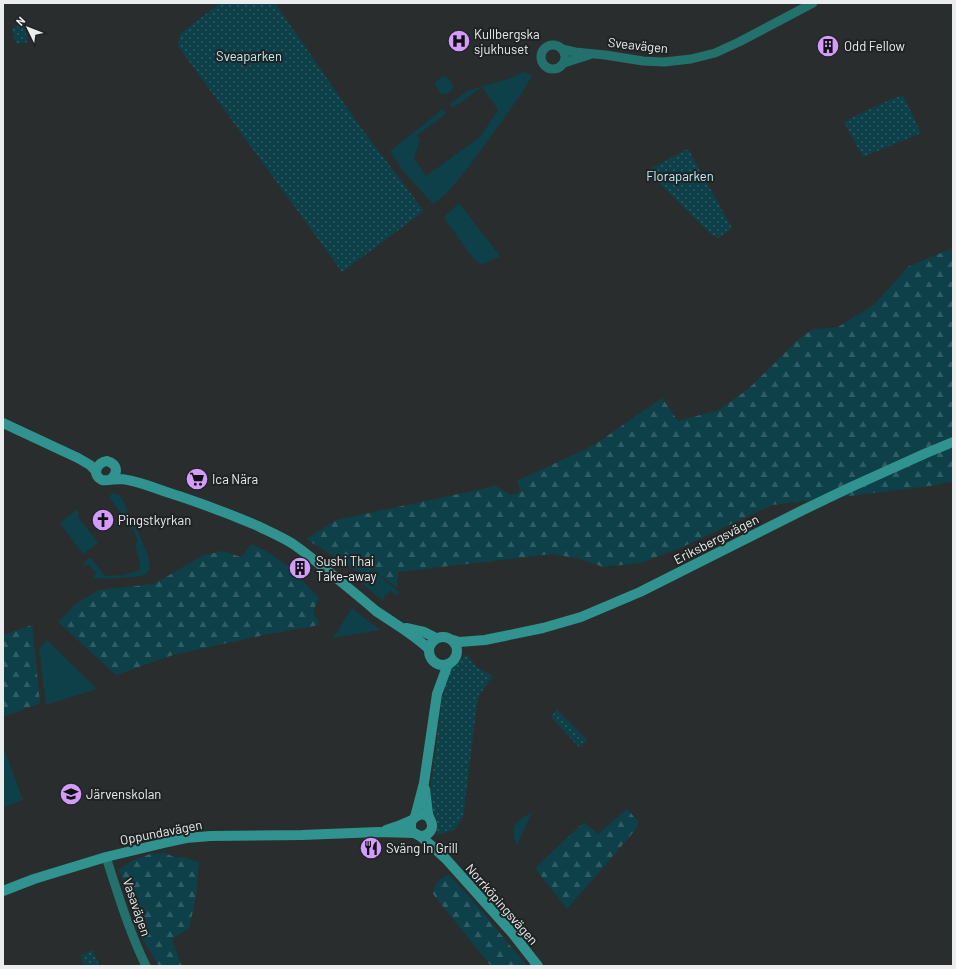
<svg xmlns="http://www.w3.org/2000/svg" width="956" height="969" viewBox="0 0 956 969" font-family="Barlow,sans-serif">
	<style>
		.grass { fill: #0d4048 }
		.forest { fill: url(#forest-firs) }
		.park { fill: url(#park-dots) }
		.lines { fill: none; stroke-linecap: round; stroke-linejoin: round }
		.tertiary { stroke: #23716d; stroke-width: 9 }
		.secondary { stroke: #30938f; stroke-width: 10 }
		.labels { text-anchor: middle; stroke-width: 4; stroke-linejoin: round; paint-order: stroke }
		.poi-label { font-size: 13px; fill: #eaeced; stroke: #202324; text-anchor: start }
		.street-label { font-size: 13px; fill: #eaeced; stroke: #202324 }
		.park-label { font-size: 13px; fill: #bbeef8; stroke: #202324 }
	</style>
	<defs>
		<pattern id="forest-firs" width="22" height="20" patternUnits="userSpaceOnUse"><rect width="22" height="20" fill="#0d4048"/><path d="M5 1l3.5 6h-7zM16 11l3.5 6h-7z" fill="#305c63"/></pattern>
		<pattern id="park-dots" width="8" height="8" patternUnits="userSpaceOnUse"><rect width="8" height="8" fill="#0d4048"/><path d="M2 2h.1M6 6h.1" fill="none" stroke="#305c63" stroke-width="1.8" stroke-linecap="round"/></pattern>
	</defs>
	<rect width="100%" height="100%" fill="#2a2d2d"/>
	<!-- grass -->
	<g class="grass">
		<path d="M523,72l9,3 -10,18 -51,71 -24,29 -14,11 -30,-33 -13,-20 53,-42 3,5 -29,21 3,5 -6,18 12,18 54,-39 18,-27 -16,-23 -29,21 -3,-4 17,-13 12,-4 29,-8z"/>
		<path d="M443,76c5,1 9,6 10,11 -6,13 -17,7 -18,-5z"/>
		<path d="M459,203l41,53 -14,7 -6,1 -7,-6 -28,-39v-3z"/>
		<path d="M112,493c10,1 13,9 15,19l-2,3 -4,-2 -12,-16z"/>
		<path d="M76,510l3,3 -1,4 20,26 -15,11 -23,-31z"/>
		<path d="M133,521l15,34 2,14 -5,6 -3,1 -36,3 -11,-1 -2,-2 3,-2 -7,-10 -4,2 -2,-3 5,-4 3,-1 14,18 19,-1 16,-5v-6l-5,-20 3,-2 -5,-13 -2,1c-1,-4 -1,-6 2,-9z"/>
		<path d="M372,570l27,22 -1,4 -7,-5 -6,4 -2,6 -23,-19z"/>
		<path d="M352,608l28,22 -47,8z"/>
		<path d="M47,640l50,49 -51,16 -7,-56z"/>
		<path d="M3,746l20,54 -20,7z"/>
		<path d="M532,812l-15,34c-7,-20 -3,-24 15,-34z"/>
	</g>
	<!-- forest -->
	<g class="forest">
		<path d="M953,248v233l-16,4 -71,9 -94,11 -92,43 -40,15 -37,4 -22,-8 -29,-5 -154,18 -1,16 -25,-19 -7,7 -59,-37 30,-19 160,-34 15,9 10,-3 -4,-11 77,-36 68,-47 16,23 41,-11 29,-21 26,-25 22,-23 17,-12 25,-2 36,-22 35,-39z"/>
		<path d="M252,544l12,6 27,18 28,30 -6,13 7,14 -51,9 -96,21 -57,20 -58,-53 19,-19 22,-13 55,-6 50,-29 19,-4 18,6z"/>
		<path d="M32,625l8,78 -37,14v-82z"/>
		<path d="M627,809l11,12 -1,6 -6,8 -64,74 -32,-41 49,-46 14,12z"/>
		<path d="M165,853l9,4h9l16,5 -3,36 -7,30 -17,11 7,21 3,6h-23l-16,-26 -24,-71 15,-9 16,-6z"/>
		<path d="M449,875l20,21 58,70h-36l-58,-72c2,-10 6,-16 16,-19z"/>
	</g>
	<!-- park -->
	<g class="park">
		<path d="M220,3h30l1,1 2,-1h22l84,122 65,86 -82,61 -164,-226 2,-12z"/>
		<path d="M24,25l4,17 -12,2 -4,-16z"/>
		<path d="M903,95l18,38 -58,24 -19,-35c20,-10 39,-20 59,-27z"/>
		<path d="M688,149l44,79 -14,10 -8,-5 -61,-60 1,-4z"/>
		<path d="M467,654c9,14 12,15 26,22l-12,16 -4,11 -14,114 -9,13 -17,5v-13l-5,-11 -3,-12 15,-115 7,-16z"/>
		<path d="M557,710l30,30 -8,7 -28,-30z"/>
		<path d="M92,950l8,16h-15l-5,-10z"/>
	</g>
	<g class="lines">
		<!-- tertiary -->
		<g class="tertiary">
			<circle cx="553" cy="57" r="12"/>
			<path d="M562,49l13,3 30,3 38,6 21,1 27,-3 24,-6 24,-11 74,-39"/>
			<path d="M564,63l25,-8"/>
			<path d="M106,857c12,37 23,74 40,109"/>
		</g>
		<!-- secondary -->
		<g class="secondary">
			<path d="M3,423l75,35 12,7 6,6"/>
			<path d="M111,479c8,-7 6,-15 -4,-18 -10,1 -16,14 -5,19 5,1 13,-1 18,-1 18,1 41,12 59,17 27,9 53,19 79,30 12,6 24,11 35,18 13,9 25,19 36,28 16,13 32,26 47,39 19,13 36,22 53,38"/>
			<path d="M406,628l18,4 12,6"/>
			<circle cx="443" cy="651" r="14"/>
			<path d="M453,640l6,2 26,-2 58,-12 38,-11 59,-25 163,-82 48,-23 73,-33 29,-12"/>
			<path d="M415,817l9,-34 13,-89 11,-30"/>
			<path d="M429,817l-4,-2 -3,-1 -7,3 -4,5v6l1,3 2,2 6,3 12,10 14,13 67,75 25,32"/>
			<path d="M386,830l12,-4 14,-6"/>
			<path d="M420,836c6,0 11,-3 12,-9 1,-5 -3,-8 -4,-13 -1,-8 -2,-17 -3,-25"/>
			<path d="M3,891l31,-12 72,-22 58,-14 22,-5 25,-2 91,-1 76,-3 36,1"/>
		</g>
	</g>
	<!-- icons -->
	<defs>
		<g id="hospital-disc" transform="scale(1.15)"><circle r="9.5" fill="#d39cfc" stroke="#202324"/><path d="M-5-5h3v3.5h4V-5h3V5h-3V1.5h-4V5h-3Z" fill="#111"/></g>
		<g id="building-disc" transform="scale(1.15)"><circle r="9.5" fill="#d39cfc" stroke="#202324"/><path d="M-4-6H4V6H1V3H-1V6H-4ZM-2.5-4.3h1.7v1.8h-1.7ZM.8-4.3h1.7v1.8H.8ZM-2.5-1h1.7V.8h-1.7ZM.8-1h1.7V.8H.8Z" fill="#111"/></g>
		<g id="supermarket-disc" transform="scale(1.15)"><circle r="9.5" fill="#d39cfc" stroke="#202324"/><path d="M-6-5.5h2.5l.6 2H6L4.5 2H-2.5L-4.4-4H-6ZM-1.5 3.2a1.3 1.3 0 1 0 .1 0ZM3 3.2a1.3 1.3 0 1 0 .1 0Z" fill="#111"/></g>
		<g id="church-disc" transform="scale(1.15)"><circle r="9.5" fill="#d39cfc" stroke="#202324"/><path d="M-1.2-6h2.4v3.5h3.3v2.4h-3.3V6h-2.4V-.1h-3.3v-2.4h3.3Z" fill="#111"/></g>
		<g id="school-disc" transform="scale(1.15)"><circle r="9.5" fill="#d39cfc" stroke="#202324"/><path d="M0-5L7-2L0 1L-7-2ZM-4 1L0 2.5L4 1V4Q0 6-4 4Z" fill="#111"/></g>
		<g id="restaurant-disc" transform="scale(1.15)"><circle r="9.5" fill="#d39cfc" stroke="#202324"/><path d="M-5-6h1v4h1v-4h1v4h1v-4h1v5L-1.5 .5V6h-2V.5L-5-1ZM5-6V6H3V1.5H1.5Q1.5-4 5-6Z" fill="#111"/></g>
	</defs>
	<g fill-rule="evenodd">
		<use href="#hospital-disc" x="459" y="41"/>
		<use href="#building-disc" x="828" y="46"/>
		<use href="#supermarket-disc" x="197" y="479"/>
		<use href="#church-disc" x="103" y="520"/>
		<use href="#building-disc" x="300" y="568"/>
		<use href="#school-disc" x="71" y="794"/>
		<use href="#restaurant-disc" x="371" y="848"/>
	</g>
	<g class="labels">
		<!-- poi labels -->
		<g class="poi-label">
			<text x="474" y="39">Kullbergska<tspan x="474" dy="15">sjukhuset</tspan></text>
			<text x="844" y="51">Odd Fellow</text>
			<text x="212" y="484">Ica Nära</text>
			<text x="118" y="525">Pingstkyrkan</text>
			<text x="316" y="566">Sushi Thai<tspan x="316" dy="15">Take-away</tspan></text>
			<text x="86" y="799">Järvenskolan</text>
			<text x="386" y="853">Sväng In Grill</text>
		</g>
		<!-- street labels -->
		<g class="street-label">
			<text transform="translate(638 45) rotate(6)" y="5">Sveavägen</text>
			<text transform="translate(716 539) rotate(-27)" y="5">Eriksbergsvägen</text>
			<text transform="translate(161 832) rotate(-11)" y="5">Oppundavägen</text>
			<text transform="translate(502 904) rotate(49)" y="5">Norrköpingsvägen</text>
			<text transform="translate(137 907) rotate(71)" y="5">Vasavägen</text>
		</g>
		<!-- park labels -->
		<g class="park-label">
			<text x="249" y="61">Sveaparken</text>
			<text x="680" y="181">Floraparken</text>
		</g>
	</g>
	<!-- border -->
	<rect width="956" height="969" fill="none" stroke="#eaeced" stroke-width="8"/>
	<!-- north arrow -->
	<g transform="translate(28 28) rotate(313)" stroke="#202324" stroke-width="3" paint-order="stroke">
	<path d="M0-3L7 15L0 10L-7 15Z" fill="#eaeced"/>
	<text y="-6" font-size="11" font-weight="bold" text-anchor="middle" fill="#eaeced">N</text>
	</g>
</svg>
